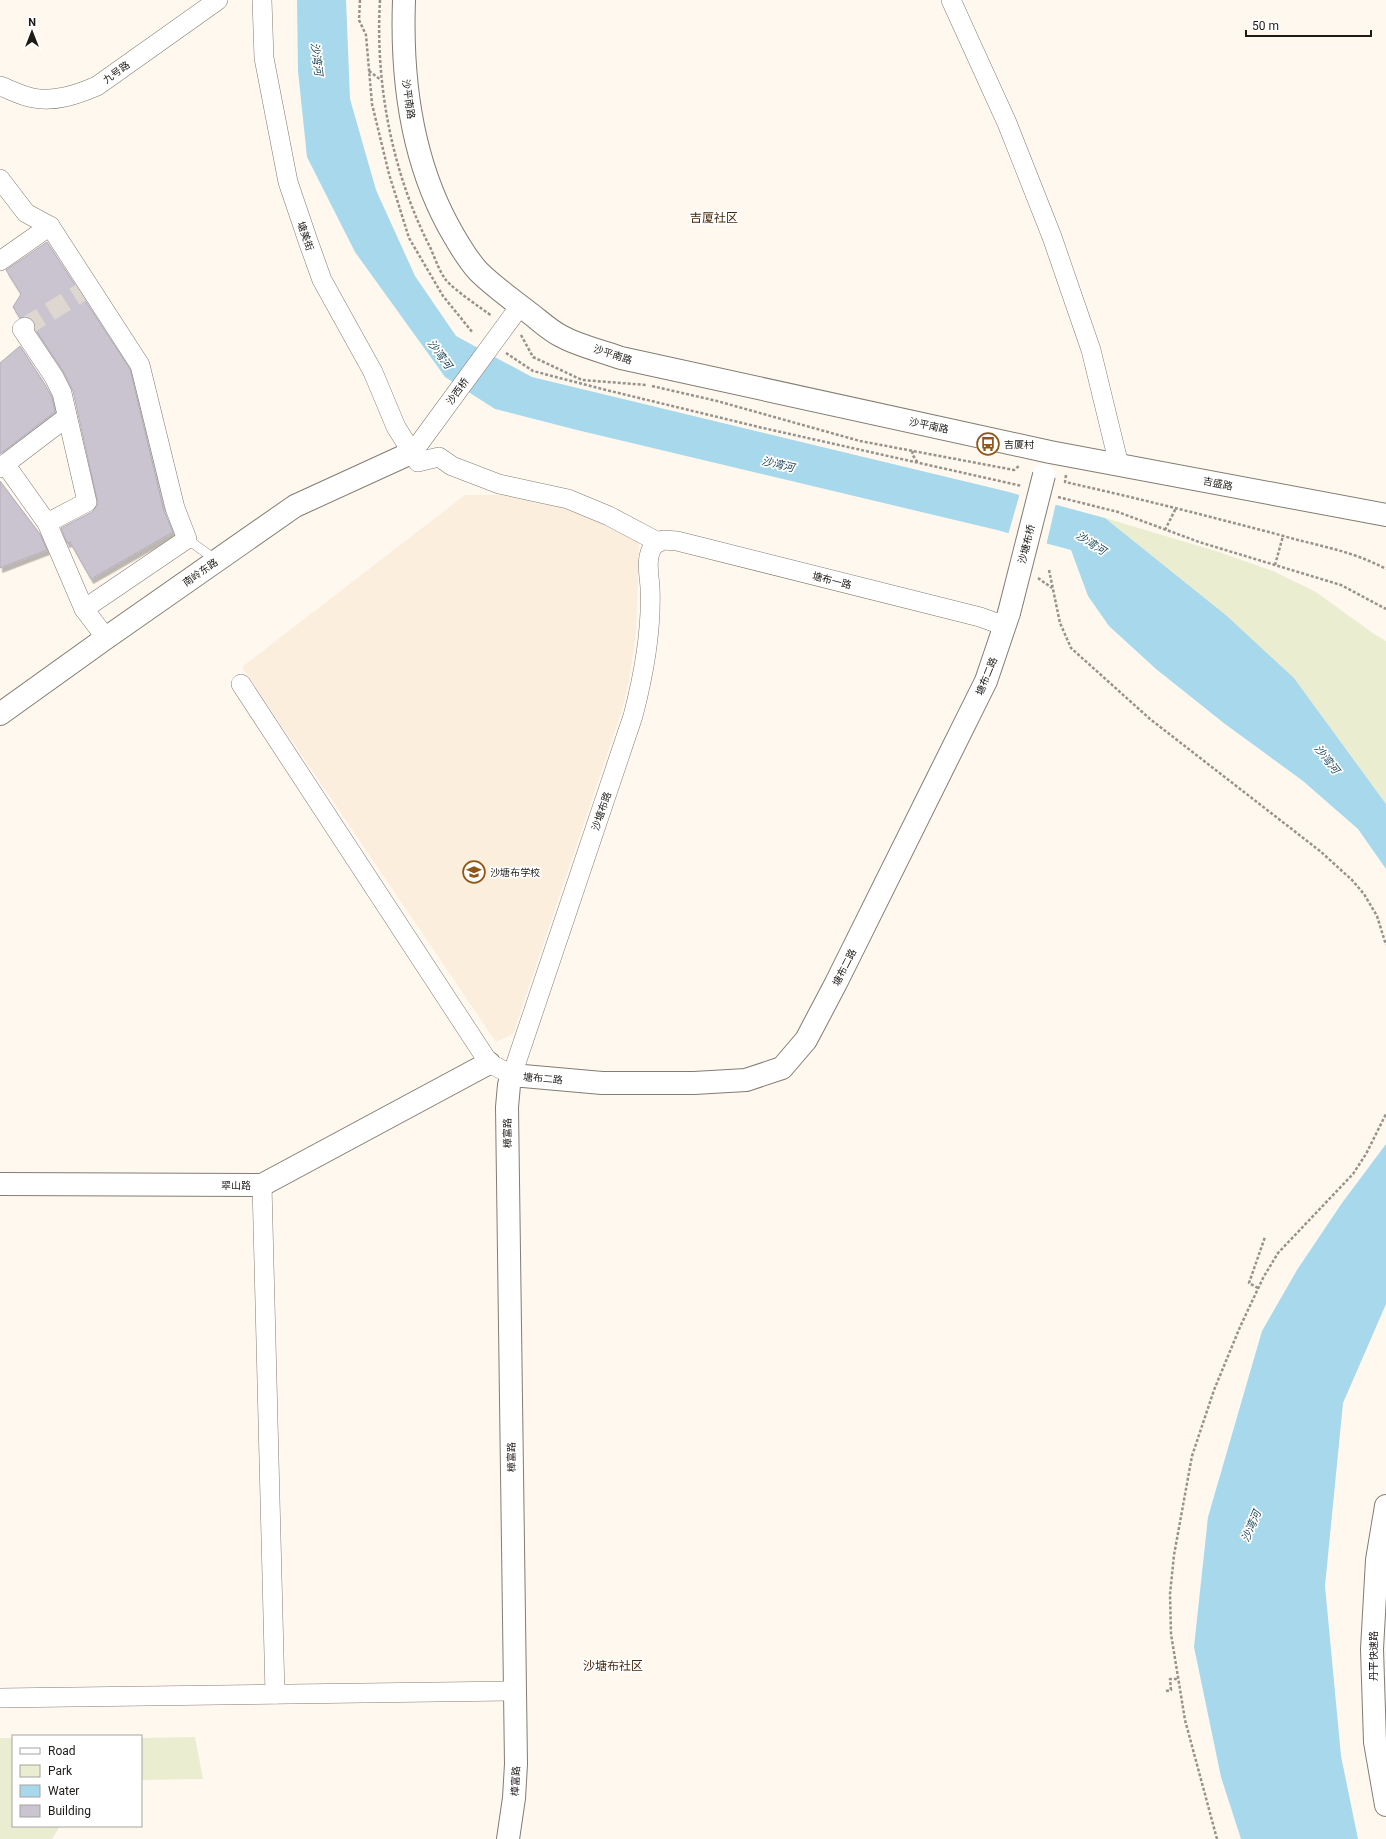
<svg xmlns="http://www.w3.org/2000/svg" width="1386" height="1839" viewBox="0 0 1386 1839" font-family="Roboto,'Noto Sans SC',sans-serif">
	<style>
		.built { fill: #fbeedc }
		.green { fill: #ebedd0 }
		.water { fill: #a7d8ec }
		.pier { fill: #fff8ef }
		.building { fill: #cac4d0; stroke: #b3adb9; filter: url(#shadow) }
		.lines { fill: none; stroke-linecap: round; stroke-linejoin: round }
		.street-tunnel { stroke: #ddd7cf; stroke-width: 19; stroke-dasharray: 19 10; stroke-linecap: butt }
		.lane-casing { stroke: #837c72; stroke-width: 10 }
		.street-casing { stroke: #837c72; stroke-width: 20 }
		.secondary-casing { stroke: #837c72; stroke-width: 24 }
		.highway-casing { stroke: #837c72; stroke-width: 24 }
		.path { stroke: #97928b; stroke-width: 2.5; stroke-dasharray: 3 2; stroke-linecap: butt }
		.lane { stroke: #fff; stroke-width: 9 }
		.street { stroke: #fff; stroke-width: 19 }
		.secondary { stroke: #fff; stroke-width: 22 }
		.highway { stroke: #fff; stroke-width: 22 }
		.secondary-bridge-casing { stroke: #837c72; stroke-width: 24; stroke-linecap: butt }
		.secondary-bridge { stroke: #fff; stroke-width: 22 }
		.labels { text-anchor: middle; stroke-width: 3.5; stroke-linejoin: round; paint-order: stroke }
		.street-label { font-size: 10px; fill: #1e1b17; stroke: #fff }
		.poi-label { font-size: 10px; fill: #1e1b17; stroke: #fff; text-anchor: start }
		.water-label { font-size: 11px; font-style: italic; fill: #153f4e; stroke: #fff }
		.quarter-label { font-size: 12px; fill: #45280a; stroke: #fff }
	</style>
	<defs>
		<filter id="shadow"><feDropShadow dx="2.5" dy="4.5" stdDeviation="0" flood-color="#0004"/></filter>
	</defs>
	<rect width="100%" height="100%" fill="#fff8ef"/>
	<!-- built -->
	<path class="built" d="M465,495h50l55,13 68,31 1,15 -3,78 -7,49 -7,29 -109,324 -17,8 -254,-375z"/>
	<!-- green -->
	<g class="green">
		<path d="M1105,518l114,34 54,19 43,21 58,42 12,7v163l-92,-126 -67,-62z"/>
		<path d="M195,1737l8,42 -62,1v-42z"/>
		<path d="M0,1738h13v88h47l-8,13h-52z"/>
	</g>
	<!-- water -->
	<g class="water">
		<path d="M297,0h49l4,99 26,91 39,86 41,60 76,41 473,114 100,27 122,98 67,62 92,126v65l-28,-40 -55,-48 -78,-57 -69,-55 -47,-43 -21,-30 -17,-46 -74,-20 -420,-100 -82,-21 -50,-32 -90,-125 -48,-95 -9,-86z"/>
		<path d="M1386,1144v160l-43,99 -18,183 16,170 17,83h-117l-20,-62 -27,-130 14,-130 54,-186 35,-61 45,-67z"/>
	</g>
	<!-- pier -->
	<path class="pier" d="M1020,493l36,10 -10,43 -38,-11z"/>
	<!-- building -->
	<g class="building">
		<path d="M47,242l83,127 34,142 9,21 -82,47 -21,-37 -3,1 -6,-15 31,-16 6,-8 -25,-113 -10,-20 -28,-42 -1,-8 -4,-4 -10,1 -7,-11 8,-13 -15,-24z"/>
		<path d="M20,346l24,37 8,14 3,15 -55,42v-91z"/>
		<path d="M0,481l40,53 7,16 -47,18z"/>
	</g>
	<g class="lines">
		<!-- street-tunnel -->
		<path class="street-tunnel" d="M25,327l60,-37"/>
		<!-- lane casing -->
		<g class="lane-casing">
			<path id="lane" d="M187,539l29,21"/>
		</g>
		<!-- street casing -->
		<g class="street-casing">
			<g id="street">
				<path d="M262,0l2,58 24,124 20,59 14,39 51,92 23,55 22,35 21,-5 13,9 47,18 69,15 41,17 49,26"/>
				<path d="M951,0l56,123 45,114 39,113 28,115"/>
				<path d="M0,86c11,4 22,10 33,12 22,4 43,-3 64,-12l121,-86"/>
				<path d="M0,179l26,34 24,13 90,139 35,143 12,31 -103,70 22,29"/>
				<path d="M0,261l50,-35"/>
				<path d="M25,327l-3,2 32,48 8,16 25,109 -40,21 37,86"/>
				<path d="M413,452l107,-146"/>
				<path d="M5,464l42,59"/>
				<path d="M0,468l67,-51"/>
				<path d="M241,684l248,379 23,12 121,-359c11,-42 19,-86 17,-129 -1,-14 -5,-30 4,-42l9,-5 14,1 303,76 25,9"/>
				<path d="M262,1185l13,509"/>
				<path d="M0,1698l514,-7"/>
			</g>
		</g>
		<!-- secondary casing -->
		<g class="secondary-casing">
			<g id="secondary">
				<path d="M404,0c-3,81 8,165 50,236 7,12 15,25 24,35 14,14 33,28 49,40 11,8 22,19 34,25 18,10 41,15 60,22l429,94 336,63"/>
				<path d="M0,714l106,-76 189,-132 118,-54"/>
				<path d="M0,1184l262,1 227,-122"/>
				<path d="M508,1839l6,-41 2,-34 -9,-657 2,-22 3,-10 90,8h92l52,-3 36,-12 24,-28 30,-57 150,-302 23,-68"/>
			</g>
		</g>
		<!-- highway casing -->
		<g class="highway-casing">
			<path id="highway" d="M1386,1506l-9,54 -5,89 3,93 11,63"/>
		</g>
		<!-- path -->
		<g class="path">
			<path d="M360,0l-1,20 7,15 6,69 17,70 20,64 34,58 30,37"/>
			<path d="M380,0c-5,83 12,173 50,247 5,11 9,24 16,33 7,9 36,29 46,36"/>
			<path d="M369,71l12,9"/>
			<path d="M521,335l12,22 49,23 65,5"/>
			<path d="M506,353l27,18 69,18 161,39 259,58"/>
			<path d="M652,386l65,15 143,40 154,29 6,-5"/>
			<path d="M913,451l-1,3 6,9"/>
			<path d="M1066,475l-1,7c72,16 143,34 215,53 37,11 71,15 106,34"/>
			<path d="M1058,497l60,15 81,30 142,43 45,24"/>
			<path d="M1165,530l11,-22"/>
			<path d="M1275,565l8,-29"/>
			<path d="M1049,570l11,53 11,25 79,71 170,132 32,29 12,14 13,22 9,29"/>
			<path d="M1038,578l14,10"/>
			<path d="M1258,1288l-9,-5 16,-46"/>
			<path d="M1166,1691l5,-1 -1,-11h7"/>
			<path d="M1217,1839l-32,-119 -14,-86 -1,-40 4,-39 18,-99 22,-66 26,-63 23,-49 15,-25 75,-79 13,-20 20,-40"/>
		</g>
		<!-- lane -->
		<use href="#lane" class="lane"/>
		<!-- street -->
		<use href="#street" class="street"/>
		<!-- secondary -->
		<use href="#secondary" class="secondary"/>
		<!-- highway -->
		<use href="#highway" class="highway"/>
		<!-- secondary-bridge casing -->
		<g class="secondary-bridge-casing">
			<path id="secondary-bridge" d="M1009,613l35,-138"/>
		</g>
		<!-- secondary-bridge -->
		<use href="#secondary-bridge" class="secondary-bridge"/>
	</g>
	<!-- icons -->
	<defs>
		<g id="bus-ring" transform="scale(1.15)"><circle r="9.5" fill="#fff" stroke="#915514" stroke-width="1.5"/><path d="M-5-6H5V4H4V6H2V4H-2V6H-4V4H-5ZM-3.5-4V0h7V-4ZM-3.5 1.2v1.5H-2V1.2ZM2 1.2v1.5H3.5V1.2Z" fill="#915514"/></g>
		<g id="school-ring" transform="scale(1.15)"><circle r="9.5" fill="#fff" stroke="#915514" stroke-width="1.5"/><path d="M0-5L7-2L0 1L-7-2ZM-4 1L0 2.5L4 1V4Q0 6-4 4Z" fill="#915514"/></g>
	</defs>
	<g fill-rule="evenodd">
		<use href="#bus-ring" x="988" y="444"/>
		<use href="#school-ring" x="474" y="872"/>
	</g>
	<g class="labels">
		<!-- street labels -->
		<g class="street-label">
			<text transform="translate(116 72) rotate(-36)" y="4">九号路</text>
			<text transform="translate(409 99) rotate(82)" y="4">沙平南路</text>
			<text transform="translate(306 236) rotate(71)" y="4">塘美街</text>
			<text transform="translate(613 354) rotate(18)" y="4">沙平南路</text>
			<text transform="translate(457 391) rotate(-54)" y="4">沙西桥</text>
			<text transform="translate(929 425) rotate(12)" y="4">沙平南路</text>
			<text transform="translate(1218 483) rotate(11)" y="4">吉盛路</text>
			<text transform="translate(1026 544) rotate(-76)" y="4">沙塘布桥</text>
			<text transform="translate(200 572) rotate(-35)" y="4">南岭东路</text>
			<text transform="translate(832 580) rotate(14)" y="4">塘布一路</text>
			<text transform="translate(986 676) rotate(-68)" y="4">塘布二路</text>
			<text transform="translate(601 811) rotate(-71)" y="4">沙塘布路</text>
			<text transform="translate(844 967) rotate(-63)" y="4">塘布二路</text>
			<text transform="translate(543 1078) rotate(5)" y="4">塘布二路</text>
			<text transform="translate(507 1133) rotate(-91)" y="4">樟富路</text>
			<text x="236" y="1189">翠山路</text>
			<text transform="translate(511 1457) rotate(-91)" y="4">樟富路</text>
			<text transform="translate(1373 1656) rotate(-90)" y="4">丹平快速路</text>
			<text transform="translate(515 1781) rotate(-87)" y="4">樟富路</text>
		</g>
		<!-- poi labels -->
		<g class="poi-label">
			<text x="1004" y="448">吉厦村</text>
			<text x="490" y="876">沙塘布学校</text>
		</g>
		<!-- water labels -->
		<g class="water-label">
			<text transform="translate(317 59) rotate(83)" y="4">沙湾河</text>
			<text transform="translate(440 354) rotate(54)" y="4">沙湾河</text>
			<text transform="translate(778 464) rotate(13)" y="4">沙湾河</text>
			<text transform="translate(1091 543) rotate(33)" y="4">沙湾河</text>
			<text transform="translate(1327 759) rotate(52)" y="4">沙湾河</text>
			<text transform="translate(1251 1526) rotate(-67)" y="4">沙湾河</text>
		</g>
		<!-- quarter labels -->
		<g class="quarter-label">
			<text x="714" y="222">吉厦社区</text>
			<text x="613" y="1670">沙塘布社区</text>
		</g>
	</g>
	<!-- legend -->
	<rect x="12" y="1735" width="130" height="92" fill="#ffffff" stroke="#a5a4a2"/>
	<rect x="20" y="1748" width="20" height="6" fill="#ffffff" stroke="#a5a4a2"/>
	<text x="48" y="1755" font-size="12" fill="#1e1b17">Road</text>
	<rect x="20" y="1765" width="20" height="12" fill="#ebedd0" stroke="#a5a4a2"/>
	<text x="48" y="1775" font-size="12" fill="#1e1b17">Park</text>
	<rect x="20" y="1785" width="20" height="12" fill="#a7d8ec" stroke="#a5a4a2"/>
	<text x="48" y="1795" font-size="12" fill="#1e1b17">Water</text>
	<rect x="20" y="1805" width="20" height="12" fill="#cac4d0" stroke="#a5a4a2"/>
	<text x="48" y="1815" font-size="12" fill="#1e1b17">Building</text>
	<!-- north arrow -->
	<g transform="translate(32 32)" stroke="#ffffff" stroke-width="3" paint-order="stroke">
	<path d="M0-3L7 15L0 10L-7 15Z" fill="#1e1b17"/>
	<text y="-6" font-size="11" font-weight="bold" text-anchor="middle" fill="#1e1b17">N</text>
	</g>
	<!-- scale -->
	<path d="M1246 30v6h125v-6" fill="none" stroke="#1e1b17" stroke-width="2"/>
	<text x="1252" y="30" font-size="12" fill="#1e1b17" stroke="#ffffff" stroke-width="3" paint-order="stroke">50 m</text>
</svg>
